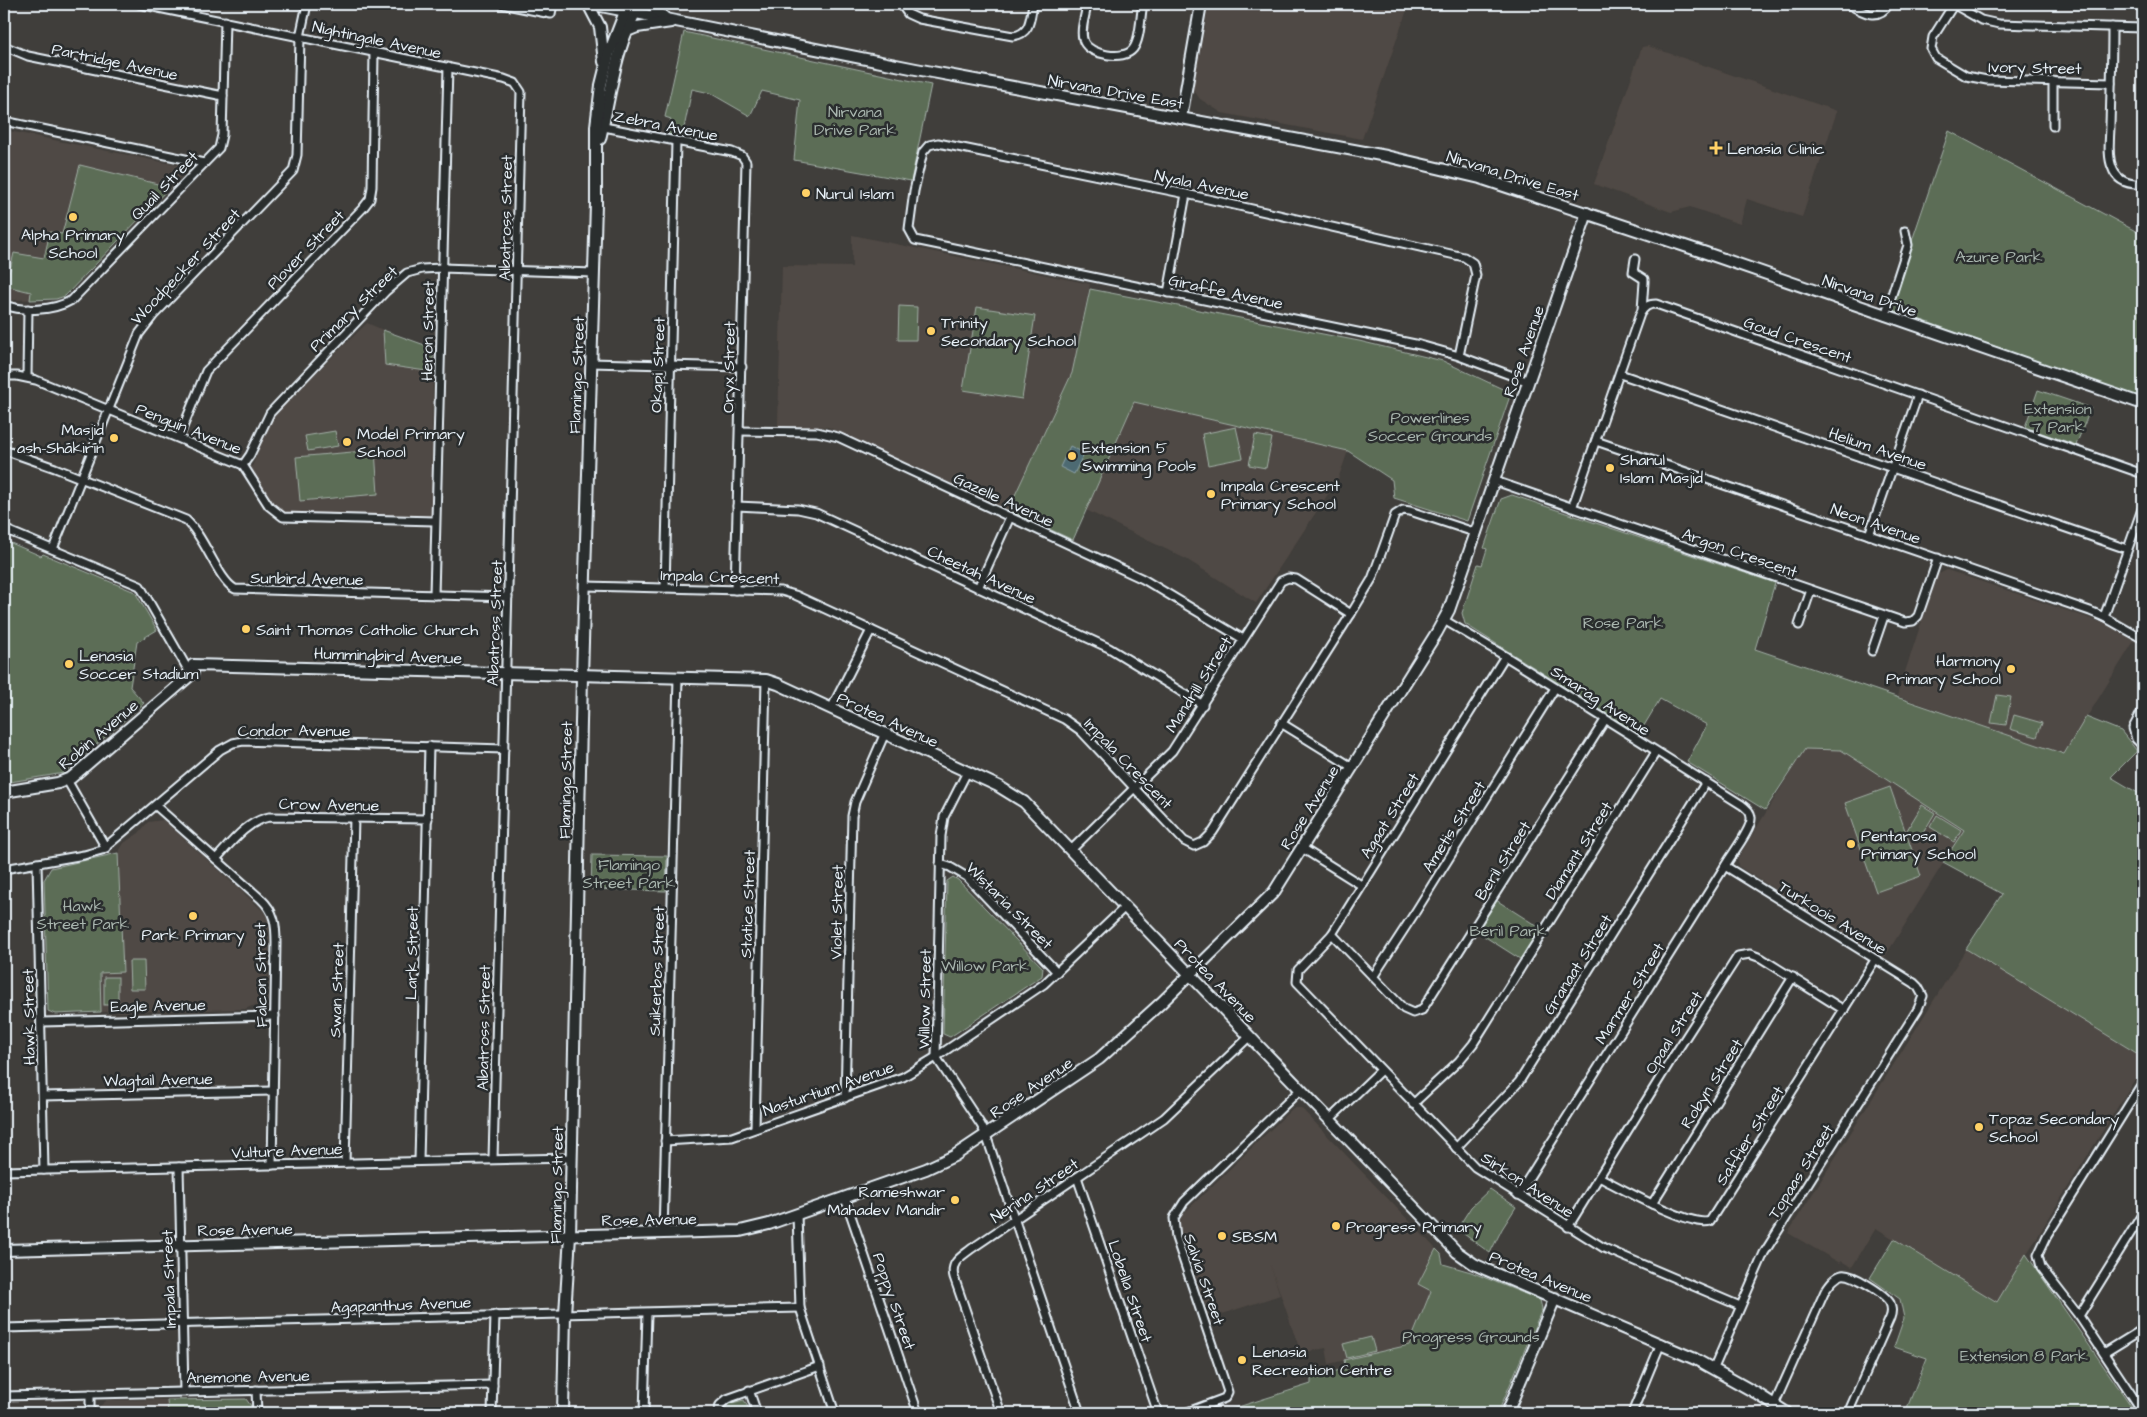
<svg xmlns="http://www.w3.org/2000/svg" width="2147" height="1417" viewBox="0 0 2147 1417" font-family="'Architects Daughter',sans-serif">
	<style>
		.built { fill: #504944 }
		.green { fill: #5c6d56; stroke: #a2afa7 }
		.water { fill: #4e6b72; stroke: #8ca1a8 }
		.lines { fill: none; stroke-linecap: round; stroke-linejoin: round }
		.street-casing { stroke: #e8f1f8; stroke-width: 11 }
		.secondary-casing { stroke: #e8f1f8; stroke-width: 14 }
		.street { stroke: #2a2d2e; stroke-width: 7 }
		.secondary { stroke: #2a2d2e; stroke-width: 10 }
		.poi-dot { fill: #ffd166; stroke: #2a2d2e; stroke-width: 2 }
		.labels { text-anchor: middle; stroke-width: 5; stroke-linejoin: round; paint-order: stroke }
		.street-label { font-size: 16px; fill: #e8f1f8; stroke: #2a2d2e }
		.park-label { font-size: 16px; fill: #a9b6af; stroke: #2a2d2e }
		.poi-label { font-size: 16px; fill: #e8f1f8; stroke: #2a2d2e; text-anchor: start }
	</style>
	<rect width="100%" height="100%" fill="#403e3b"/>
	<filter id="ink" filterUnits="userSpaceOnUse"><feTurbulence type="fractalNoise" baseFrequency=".02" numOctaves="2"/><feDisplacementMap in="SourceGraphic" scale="10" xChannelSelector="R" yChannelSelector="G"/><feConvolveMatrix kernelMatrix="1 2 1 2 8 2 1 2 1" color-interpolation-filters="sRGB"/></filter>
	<g filter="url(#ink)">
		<!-- built -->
		<g class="built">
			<path d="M1209,4h200l-47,135 -140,-26 -22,-14 -7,-10z"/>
			<path d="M1648,46l189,65 -35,106 -55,-18 -7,25 -50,-17 -19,5 -77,-28 48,-137z"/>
			<path d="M4,130l178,36 1,8 -118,122 -9,3 -48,1 -4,-3z"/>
			<path d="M852,235l238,49 -18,89 -64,137 -180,-83 -50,-1 4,-160 70,1z"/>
			<path d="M367,323l16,7 2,35 48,7 -2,146 -150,-3 -30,-46 22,-54z"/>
			<path d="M1134,402l214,49 -10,28 -82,124 -70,-44 -100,-49z"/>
			<path d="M1947,570l156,53 31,18 -70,113 -167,-58 40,-121z"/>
			<path d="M1805,749l36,1 123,80 -80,128 -146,-92v-8z"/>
			<path d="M163,820l100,91 6,10 -1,84 -16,1 -7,3 -144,3 -1,-39 22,-1 -4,-119 6,-10 15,-10 9,-11z"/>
			<path d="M1966,949l177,108v9l-146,236 -121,-74 -24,39 -11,-6 -1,2 -52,-30z"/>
			<path d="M1293,1108h8l135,141 -18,35 13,7 -22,54 -80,19 -3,-16 -25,5 -31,-89 10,31 -70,23 -31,-93 3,-10z"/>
			<path d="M246,1399l5,7v7h-152v-6l8,-7z"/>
		</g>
		<!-- green -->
		<g class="green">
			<path d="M684,32l247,53 -20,96 -117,-21 6,-60 -38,-9 -12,25 -40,-23 -18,-4 -10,49 -14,-2 3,-17 -6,-2z"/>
			<path d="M1949,131l194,104v164l-250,-89 -2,-7z"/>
			<path d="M80,165l90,22 -105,109 -9,3 -26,1 1,-8 -25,-6 8,-33 30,5 6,-26 12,2z"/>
			<path d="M1090,289l269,52 84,20 68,32 -44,128 -73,-23 -2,-18 -44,-29 -214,-49 -61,138 -65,-30 64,-137z"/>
			<path d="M899,306l18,1 -1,33h-18z"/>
			<path d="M977,307l58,9 -13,83 -59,-9z"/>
			<path d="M383,330l50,18v24l-48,-7z"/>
			<path d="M2038,390l53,18 -15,37 -51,-18z"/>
			<path d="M1236,427l7,31 -35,7 -6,-31z"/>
			<path d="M335,431l3,15 -30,5 -3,-15z"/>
			<path d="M1255,435l17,3 -6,30 -17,-3z"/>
			<path d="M375,450l3,44 -78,7 -4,-44z"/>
			<path d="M1512,495l263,88 -20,66 309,105 22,-37 35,14 16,20 -26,26 32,19v261l-177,-108 36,-55 -59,-32 21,-32 -123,-80 -36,-1 -40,61 -78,-48 20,-37 -47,-26 -21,35 -174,-110 -3,-11 16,-49 4,1 5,-16 -3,-1 17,-49z"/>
			<path d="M4,540l37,16 2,-2 92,38 22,38 -20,12 -7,45 14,16 -80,70 -60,10z"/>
			<path d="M1997,695l14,2 -5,28 -15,-2z"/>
			<path d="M2014,715l28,8 -5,14 -27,-8z"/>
			<path d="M1890,787l31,89 -45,16 -31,-89z"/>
			<path d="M1922,805l13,8 -15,25 -13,-8z"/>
			<path d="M1937,815l24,15 -7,12 -24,-15z"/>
			<path d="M118,853l5,119 -23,1 1,39 -46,2 -7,-3 -4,-131 7,-12z"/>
			<path d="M592,855l75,1 -1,35 -75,-2z"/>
			<path d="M953,877l5,3 85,88 -1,8 -92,61 -7,-3 4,-153z"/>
			<path d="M1496,900l44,28 -20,31 -44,-28z"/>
			<path d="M129,961h15l1,28h-15z"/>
			<rect x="104" y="977" width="14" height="28"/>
			<path d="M1490,1189l26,18 -14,22 -12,24 -33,-24 14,-22z"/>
			<path d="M1894,1239l103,63 29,-48 110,159h-231l22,-55 -33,-11 10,-29 -4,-19 -30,-21z"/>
			<path d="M1436,1249l5,5 2,10 28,8 69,28 2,9 -44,104h-279l92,-29v-8l35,-7 -2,-9 65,-15 22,-54 -13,-7z"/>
			<path d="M1371,1337l4,14 -28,7 -4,-14z"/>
			<path d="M246,1399l5,7v7h-83l-1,-13z"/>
			<path d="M744,1400l7,13h-27l4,-9z"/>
		</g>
		<!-- water -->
		<path class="water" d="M1070,446l14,7 -10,21 -14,-7z"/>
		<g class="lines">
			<!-- street casing -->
			<g class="street-casing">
				<g id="street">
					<path d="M139,4l365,75 11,4 6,9 -28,1067"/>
					<path d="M501,4l50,10 2,-10"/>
					<path d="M901,4l7,10 11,5 94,17c18,-2 17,-18 20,-32"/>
					<path d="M1087,4c-1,11 -8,27 -3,38 6,13 40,19 49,7 8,-10 7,-32 10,-45"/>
					<path d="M1848,4c14,8 30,18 41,0"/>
					<path d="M1953,4l28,16 18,4 144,4"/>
					<path d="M1954,4l-21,33 -2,12 5,9 30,18 21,4 124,3"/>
					<path d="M2112,27c0,32 -1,65 -2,98 0,13 -3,30 2,42 5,15 18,18 31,17"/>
					<path d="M4,46l24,10 195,40"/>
					<path d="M2053,81v45"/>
					<path d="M4,121l200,42"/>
					<path d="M599,126l133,26 10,4 4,6 -11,428"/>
					<path d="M1635,259l-2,13 11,7v3l-2,28"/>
					<path d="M1168,293l18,-99"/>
					<path d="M4,305c20,7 49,6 68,-5l147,-152 3,-13 3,-114"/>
					<path d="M1885,316l23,-71 -3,-14"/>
					<path d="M1459,356l17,-81 -3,-12 -9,-6 -278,-63 -248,-51 -9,2 -6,7 -9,39 -5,38 6,11 505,105 39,11 70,26"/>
					<path d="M591,363l151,4"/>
					<path d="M1620,374l507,175"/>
					<path d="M4,376h13l19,4 207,85 26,41 14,11 152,4"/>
					<path d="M27,377l1,-68"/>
					<path d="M740,431l77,1 21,5 305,142 100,60"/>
					<path d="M179,437l27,-66 157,-163 7,-9 2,-12 2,-135"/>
					<path d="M1596,441l494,170 14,6 39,22"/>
					<path d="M4,450l51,18 131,52c19,17 32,60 49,69l273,8"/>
					<path d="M243,465l7,-10 20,-42 116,-122 21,-18 15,-4 20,-1 152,5"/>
					<path d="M1495,481l410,141 8,-1 5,-5 20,-58"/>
					<path d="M737,506l61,3 18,4 293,135 94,57"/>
					<path d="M1572,508l68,-194c4,-7 8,-10 16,-10l487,170"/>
					<path d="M4,529l136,57 47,82"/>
					<path d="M1869,535l49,-140"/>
					<path d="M53,549l86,-215 14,-18 140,-145 4,-16 3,-118 7,-33"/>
					<path d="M586,586l195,5 14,4 269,124 17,12 103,110 10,5 9,-4 10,-10 138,-218 21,-35 23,-64 8,-5 7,1 67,22"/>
					<path d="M665,588l11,-446"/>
					<path d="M978,588l32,-71"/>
					<path d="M434,595l14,-528"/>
					<path d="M2104,617l39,-111"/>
					<path d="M1444,620l61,36 237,149c5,4 9,7 9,13 1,11 -20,37 -26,48l-207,329"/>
					<path d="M1799,625l12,-35"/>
					<path d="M1872,651l12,-35"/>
					<path d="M1505,656l-173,278 -34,36 -1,12 178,185 129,81 136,58"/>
					<path d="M831,709l40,-79"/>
					<path d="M2143,709l-10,19 3,11 7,7"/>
					<path d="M1281,723l71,44"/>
					<path d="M967,772l-23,45 -3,19 -5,221 45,68 5,10 94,278"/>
					<path d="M67,780l39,68"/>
					<path d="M156,806l105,93c14,13 15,26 15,44l-4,222"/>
					<path d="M1302,848l59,37"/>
					<path d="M1070,851l102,-100 109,-170 7,-3 8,1 55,35"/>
					<path d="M216,859c15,-16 30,-37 53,-42l159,2"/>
					<path d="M37,863l7,307"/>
					<path d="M940,864l10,3 17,10 90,95"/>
					<path d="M4,869l80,-14 18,-5 118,-100 13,-7 10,-2 261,8"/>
					<path d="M1332,934l72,75 9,4 9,-3 183,-290"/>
					<path d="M1373,977l43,-66 139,-223"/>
					<path d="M42,1022l233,-6"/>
					<path d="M2143,1082l-96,154 -9,19 3,12 38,49 64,96"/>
					<path d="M43,1096l230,-5"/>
					<path d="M845,1098l7,-282 3,-14 30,-69"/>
					<path d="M1413,1104l46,-43 14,-17 183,-292"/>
					<path d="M1329,1120l51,-49"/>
					<path d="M755,1128l11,-448"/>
					<path d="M665,1141l67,-4 171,-60 33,-20 108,-73 81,-77"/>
					<path d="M1456,1148l63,-66 187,-300"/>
					<path d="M419,1161l10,-415"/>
					<path d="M345,1163l9,-345"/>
					<path d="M179,1167l5,224"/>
					<path d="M4,1171l567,-13"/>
					<path d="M1077,1177l81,236"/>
					<path d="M1599,1177c20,10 92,51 111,44l165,-261"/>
					<path d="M845,1198l73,215"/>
					<path d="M1652,1204l141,-227"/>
					<path d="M797,1214l3,94 35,105"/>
					<path d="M1568,1227l105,-170 65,-101 12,-2 11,4 83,52"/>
					<path d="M663,1234l15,-556"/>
					<path d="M2079,1316l64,-103"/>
					<path d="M4,1328l796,-20"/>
					<path d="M2104,1353l39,-24"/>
					<path d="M1714,1368l50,-115 154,-244 5,-13 -5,-9 -4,-4 -189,-117"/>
					<path d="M256,1390l1,23"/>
					<path d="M749,1390l8,23"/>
					<path d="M90,1394v19"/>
					<path d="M4,1396l489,-11"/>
					<path d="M1774,1405l51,-114c4,-6 9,-14 17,-16 10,-2 43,19 48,28 2,5 2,10 0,15l-42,95"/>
					<path d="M492,1413l3,-98"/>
					<path d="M644,1413l3,-100"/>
					<path d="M718,1413l2,-8 7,-6 93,-33"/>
					<path d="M1001,1413l-47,-136c-4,-15 7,-20 17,-28l193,-131 85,-81"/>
					<path d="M1185,1413l40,-15 3,-6 -52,-154 -2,-20 10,-16 117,-113"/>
					<path d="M1632,1413l29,-70"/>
				</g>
			</g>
			<!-- secondary casing -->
			<g class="secondary-casing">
				<g id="secondary">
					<path d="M588,4l12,23 4,35"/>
					<path d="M591,4l325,65 470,87 94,22 226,75 437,151"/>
					<path d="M653,4l3,6 9,8"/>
					<path d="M627,31l10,-4 34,-5"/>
					<path d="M1181,118l20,-114"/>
					<path d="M600,139c12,-49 14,-90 40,-135"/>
					<path d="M193,665l573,15 12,4 220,102 26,16 433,450 17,12 13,6 208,89 61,34 31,20"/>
					<path d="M4,792l54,-9 13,-5 122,-105"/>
					<path d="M4,1250l736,-19 29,-7 157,-55 28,-13 145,-97 62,-56 113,-111 163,-260 12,-22 138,-397"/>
					<path d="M563,1413l2,-99 5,-78 12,-560 14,-472v-78l5,-41 8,-32 19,-49"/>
					<path d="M1507,1413l48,-115"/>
				</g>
			</g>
			<!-- street -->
			<use href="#street" class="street"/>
			<!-- secondary -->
			<use href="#secondary" class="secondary"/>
		</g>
	</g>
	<!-- markers -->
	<g class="poi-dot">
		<path d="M1713.5 140.5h5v5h5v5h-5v5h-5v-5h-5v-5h5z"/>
		<circle cx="806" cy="193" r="5"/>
		<circle cx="73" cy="217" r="5"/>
		<circle cx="931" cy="331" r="5"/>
		<circle cx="114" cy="438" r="5"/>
		<circle cx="347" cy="442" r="5"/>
		<circle cx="1072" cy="456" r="5"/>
		<circle cx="1610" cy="468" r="5"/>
		<circle cx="1211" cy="494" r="5"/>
		<circle cx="246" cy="629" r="5"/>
		<circle cx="69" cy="664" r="5"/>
		<circle cx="2011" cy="669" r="5"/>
		<circle cx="1851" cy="844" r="5"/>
		<circle cx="193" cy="916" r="5"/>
		<circle cx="1979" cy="1127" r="5"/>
		<circle cx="955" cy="1200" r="5"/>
		<circle cx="1336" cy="1226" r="5"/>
		<circle cx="1222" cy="1236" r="5"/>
		<circle cx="1242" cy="1360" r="5"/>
	</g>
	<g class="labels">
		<!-- street labels -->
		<g class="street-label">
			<text transform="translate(377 39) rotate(12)" y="6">Nightingale Avenue</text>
			<text transform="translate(115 61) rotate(12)" y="6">Partridge Avenue</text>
			<text transform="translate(2035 67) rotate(1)" y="6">Ivory Street</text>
			<text transform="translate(1116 91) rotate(10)" y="6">Nirvana Drive East</text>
			<text transform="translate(666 125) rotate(11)" y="6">Zebra Avenue</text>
			<text transform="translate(1513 175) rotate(17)" y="6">Nirvana Drive East</text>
			<text transform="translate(1202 184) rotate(12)" y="6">Nyala Avenue</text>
			<text transform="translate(164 185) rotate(-46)" y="6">Quail Street</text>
			<text transform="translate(505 218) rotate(-89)" y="6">Albatross Street</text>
			<text transform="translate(305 249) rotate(-46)" y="6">Plover Street</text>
			<text transform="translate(185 266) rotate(-47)" y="6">Woodpecker Street</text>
			<text transform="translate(1226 291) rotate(12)" y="6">Giraffe Avenue</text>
			<text transform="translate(1870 295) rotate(19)" y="6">Nirvana Drive</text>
			<text transform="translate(353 308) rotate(-44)" y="6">Primary Street</text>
			<text transform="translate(427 331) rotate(-89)" y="6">Heron Street</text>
			<text transform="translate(1798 339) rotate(19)" y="6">Goud Crescent</text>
			<text transform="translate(1523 351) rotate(-71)" y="6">Rose Avenue</text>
			<text transform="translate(657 365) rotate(-88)" y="6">Okapi Street</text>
			<text transform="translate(728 367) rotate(-89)" y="6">Oryx Street</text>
			<text transform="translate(576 375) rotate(-88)" y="6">Flamingo Street</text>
			<text transform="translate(189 428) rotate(22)" y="6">Penguin Avenue</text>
			<text transform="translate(1878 448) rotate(19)" y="6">Helium Avenue</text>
			<text transform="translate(1004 499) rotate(25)" y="6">Gazelle Avenue</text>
			<text transform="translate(1876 523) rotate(19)" y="6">Neon Avenue</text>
			<text transform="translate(1740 552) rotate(19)" y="6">Argon Crescent</text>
			<text transform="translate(982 574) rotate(25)" y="6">Cheetah Avenue</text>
			<text transform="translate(720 576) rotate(2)" y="6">Impala Crescent</text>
			<text transform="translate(307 578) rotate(1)" y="6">Sunbird Avenue</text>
			<text transform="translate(494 623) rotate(-88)" y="6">Albatross Street</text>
			<text transform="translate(388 655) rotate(2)" y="6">Hummingbird Avenue</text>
			<text transform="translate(1198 684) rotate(-58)" y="6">Mandrill Street</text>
			<text transform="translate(1601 700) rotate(33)" y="6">Smarag Avenue</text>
			<text transform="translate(888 719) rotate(25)" y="6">Protea Avenue</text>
			<text x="294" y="736">Condor Avenue</text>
			<text transform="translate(98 734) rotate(-40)" y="6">Robin Avenue</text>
			<text transform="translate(1129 763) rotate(46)" y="6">Impala Crescent</text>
			<text transform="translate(565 780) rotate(-89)" y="6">Flamingo Street</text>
			<text transform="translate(329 804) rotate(1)" y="6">Crow Avenue</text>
			<text transform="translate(1309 807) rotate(-58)" y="6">Rose Avenue</text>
			<text transform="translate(1389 815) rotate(-58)" y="6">Agaat Street</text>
			<text transform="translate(1453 826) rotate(-58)" y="6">Ametis Street</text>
			<text transform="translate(1578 850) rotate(-58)" y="6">Diamant Street</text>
			<text transform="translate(1502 860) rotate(-58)" y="6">Beril Street</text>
			<text transform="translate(747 904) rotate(-88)" y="6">Statice Street</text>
			<text transform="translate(1010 905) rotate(45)" y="6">Wistaria Street</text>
			<text transform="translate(836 912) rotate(-89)" y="6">Violet Street</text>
			<text transform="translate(1833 917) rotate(32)" y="6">Turkoois Avenue</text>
			<text transform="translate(411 953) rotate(-89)" y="6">Lark Street</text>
			<text transform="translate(1577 964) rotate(-58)" y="6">Granaat Street</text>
			<text transform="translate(656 971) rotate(-88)" y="6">Suikerbos Street</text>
			<text transform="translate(260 975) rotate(-91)" y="6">Falcon Street</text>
			<text transform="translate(1216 980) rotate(46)" y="6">Protea Avenue</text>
			<text transform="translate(336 990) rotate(-88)" y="6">Swan Street</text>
			<text transform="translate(1629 993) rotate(-58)" y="6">Marmer Street</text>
			<text transform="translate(924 999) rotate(-89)" y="6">Willow Street</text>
			<text transform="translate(158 1005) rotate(-1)" y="6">Eagle Avenue</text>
			<text transform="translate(28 1017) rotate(-91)" y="6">Hawk Street</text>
			<text transform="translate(483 1028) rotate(-89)" y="6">Albatross Street</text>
			<text transform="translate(1673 1032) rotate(-58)" y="6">Opaal Street</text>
			<text transform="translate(158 1079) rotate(-1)" y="6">Wagtail Avenue</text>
			<text transform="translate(1711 1083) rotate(-58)" y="6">Robyn Street</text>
			<text transform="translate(1031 1087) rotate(-34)" y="6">Rose Avenue</text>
			<text transform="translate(828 1088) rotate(-19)" y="6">Nasturtium Avenue</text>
			<text transform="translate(1749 1135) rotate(-58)" y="6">Saffier Street</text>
			<text transform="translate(287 1150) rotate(-2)" y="6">Vulture Avenue</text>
			<text transform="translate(1800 1171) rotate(-58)" y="6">Topaas Street</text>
			<text transform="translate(1528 1184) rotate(33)" y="6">Sirkon Avenue</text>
			<text transform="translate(556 1185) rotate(-89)" y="6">Flamingo Street</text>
			<text transform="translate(1034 1190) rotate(-34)" y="6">Nerina Street</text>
			<text transform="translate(649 1219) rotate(-1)" y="6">Rose Avenue</text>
			<text transform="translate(245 1229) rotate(-1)" y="6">Rose Avenue</text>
			<text transform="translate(1541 1276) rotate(23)" y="6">Protea Avenue</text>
			<text transform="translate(168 1279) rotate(-92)" y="6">Impala Street</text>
			<text transform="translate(1205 1279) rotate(71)" y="6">Salvia Street</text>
			<text transform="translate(1131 1291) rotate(71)" y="6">Lobella Street</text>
			<text transform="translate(895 1301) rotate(71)" y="6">Poppy Street</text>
			<text transform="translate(401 1304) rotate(-2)" y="6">Agapanthus Avenue</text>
			<text transform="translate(248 1376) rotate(-1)" y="6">Anemone Avenue</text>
		</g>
		<!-- park labels -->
		<g class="park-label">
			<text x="855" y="117">Nirvana<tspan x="855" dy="18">Drive Park</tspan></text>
			<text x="1999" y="262">Azure Park</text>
			<text x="2058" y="414">Extension<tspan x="2058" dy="18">7 Park</tspan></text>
			<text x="1430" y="423">Powerlines<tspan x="1430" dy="18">Soccer Grounds</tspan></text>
			<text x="1623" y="628">Rose Park</text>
			<text x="629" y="870">Flamingo<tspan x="629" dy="18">Street Park</tspan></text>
			<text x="83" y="911">Hawk<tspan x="83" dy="18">Street Park</tspan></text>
			<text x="1508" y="936">Beril Park</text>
			<text x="985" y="971">Willow Park</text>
			<text x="1471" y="1342">Progress Grounds</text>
			<text x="2024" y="1361">Extension 8 Park</text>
		</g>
		<!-- poi labels -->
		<g class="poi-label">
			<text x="1727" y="154">Lenasia Clinic</text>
			<text x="816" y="199">Nurul Islam</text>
			<text x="73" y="240" text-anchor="middle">Alpha Primary<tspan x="73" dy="18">School</tspan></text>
			<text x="941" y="328">Trinity<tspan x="941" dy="18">Secondary School</tspan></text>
			<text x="104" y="435" text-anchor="end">Masjid<tspan x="104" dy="18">ash-Shākirīn</tspan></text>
			<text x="357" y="439">Model Primary<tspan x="357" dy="18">School</tspan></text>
			<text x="1082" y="453">Extension 5<tspan x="1082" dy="18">Swimming Pools</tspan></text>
			<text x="1620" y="465">Shanul<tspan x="1620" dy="18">Islam Masjid</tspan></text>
			<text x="1221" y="491">Impala Crescent<tspan x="1221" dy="18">Primary School</tspan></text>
			<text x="256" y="635">Saint Thomas Catholic Church</text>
			<text x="79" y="661">Lenasia<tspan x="79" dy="18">Soccer Stadium</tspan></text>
			<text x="2001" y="666" text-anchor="end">Harmony<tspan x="2001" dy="18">Primary School</tspan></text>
			<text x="1861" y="841">Pentarosa<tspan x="1861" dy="18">Primary School</tspan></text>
			<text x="193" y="940" text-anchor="middle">Park Primary</text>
			<text x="1989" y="1124">Topaz Secondary<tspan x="1989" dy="18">School</tspan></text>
			<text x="945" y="1197" text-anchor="end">Rameshwar<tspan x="945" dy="18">Mahadev Mandir</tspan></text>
			<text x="1346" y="1232">Progress Primary</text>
			<text x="1232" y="1242">SBSM</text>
			<text x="1252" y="1357">Lenasia<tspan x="1252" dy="18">Recreation Centre</tspan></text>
		</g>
	</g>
	<!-- margin -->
	<rect width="2147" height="1417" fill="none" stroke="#2a2d2e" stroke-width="20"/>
	<rect x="10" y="10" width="2127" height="1397" fill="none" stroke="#e8f1f8" stroke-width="2" filter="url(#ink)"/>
</svg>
